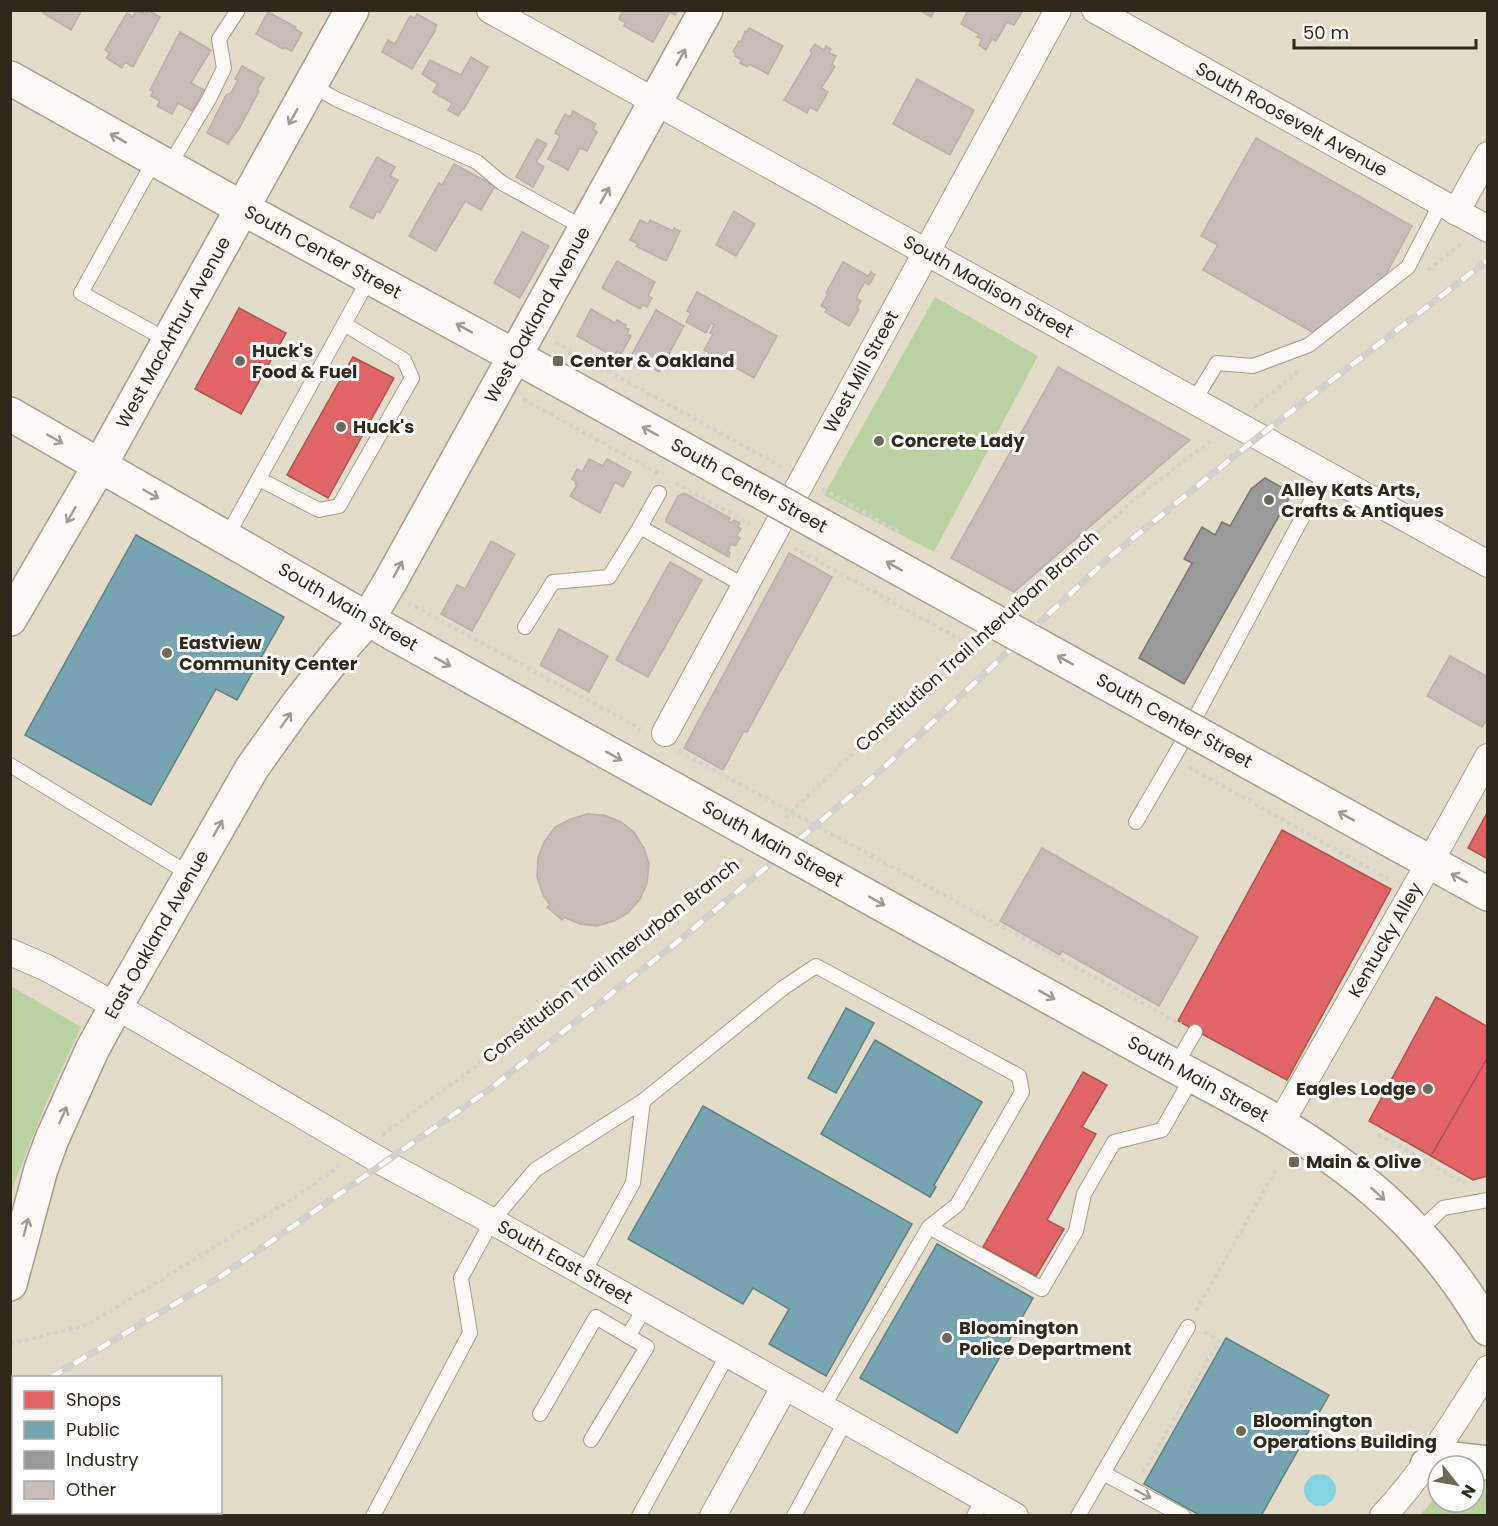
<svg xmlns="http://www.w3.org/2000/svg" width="1498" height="1526" viewBox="0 0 1498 1526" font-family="Poppins,sans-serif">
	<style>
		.green { fill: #bcd1a2 }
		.water { fill: #83d4e0 }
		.shops { fill: #e06666; stroke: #ab5450; stroke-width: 1.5 }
		.public { fill: #76a5af; stroke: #608083; stroke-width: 1.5 }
		.industry { fill: #999; stroke: #797774; stroke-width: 1.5 }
		.building { fill: #c7bcb7; stroke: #b9afaa; stroke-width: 1.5 }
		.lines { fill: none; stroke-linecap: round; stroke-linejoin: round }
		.lane-casing { stroke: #a59e90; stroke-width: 16 }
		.street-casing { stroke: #a59e90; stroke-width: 28 }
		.secondary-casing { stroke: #a59e90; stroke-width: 36 }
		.primary-casing { stroke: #a59e90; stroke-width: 36 }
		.path { stroke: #d4d2cd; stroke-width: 4; stroke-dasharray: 4.5 3; stroke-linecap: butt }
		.lane { stroke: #fbfaf7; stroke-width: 14 }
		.street { stroke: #fbfaf7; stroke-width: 26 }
		.secondary { stroke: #fbfaf7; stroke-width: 33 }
		.primary { stroke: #fbfaf7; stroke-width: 33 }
		.rail-casing { stroke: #d3d1cc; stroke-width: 7 }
		.rail { stroke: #fff; stroke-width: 4.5; stroke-dasharray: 14; stroke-linecap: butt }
		.primary-bridge-casing { stroke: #a59e90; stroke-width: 36; stroke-linecap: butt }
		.primary-bridge { stroke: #fbfaf7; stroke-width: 33 }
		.oneway { stroke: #9f9c94 }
		.poi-dot { fill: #6e6859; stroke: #fff; stroke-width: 2 }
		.labels { text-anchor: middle; stroke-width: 6; stroke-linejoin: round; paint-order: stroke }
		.street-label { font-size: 18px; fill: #2e291c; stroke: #fff }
		.poi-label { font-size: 18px; font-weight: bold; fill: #2e291c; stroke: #fff; text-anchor: start }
	</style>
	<rect width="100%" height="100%" fill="#e4dcca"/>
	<!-- green -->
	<g class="green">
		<path d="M935,297l103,59 -104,196 -110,-57z"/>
		<path d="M11,986l70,41 -35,76 -35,89z"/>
		<path d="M1474,1476l13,2v37l-68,1 19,-21v7h36z"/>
	</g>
	<!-- water -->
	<circle class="water" cx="1320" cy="1490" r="16"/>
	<!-- shops -->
	<g class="shops">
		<path d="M239,308l47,25 -45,81 -46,-25z"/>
		<path d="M353,357l41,21 -66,120 -41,-23z"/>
		<path d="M1488,811v48l-20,-11z"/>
		<path d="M1282,830l109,59 -104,191 -109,-59z"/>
		<path d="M1436,997l52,30v30l-57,99 -62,-35z"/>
		<path d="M1488,1057v119l-15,4 -42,-24z"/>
		<path d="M1083,1072l24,13 -25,42 14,7 -49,86 17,9 -28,47 -53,-29z"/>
	</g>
	<!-- public -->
	<g class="public">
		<path d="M136,535l148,82 -47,83 -21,-11 -65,116 -126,-70z"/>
		<path d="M846,1008l28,15 -38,70 -28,-15z"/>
		<path d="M875,1040l107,62 -48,83 2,2 -6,10 -109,-63z"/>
		<path d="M703,1106l209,118 -86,152 -57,-32 20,-35 -36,-21 -10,16 -115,-65z"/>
		<path d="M937,1244l96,54 -76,135 -97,-55z"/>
		<path d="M1226,1338l103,57 -68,121h-60l-57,-32z"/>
		<path d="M46,1512h29l5,4h-36z"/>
	</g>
	<!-- industry -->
	<path class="industry" d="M1265,478l27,15 -108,191 -45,-26 53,-95 -8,-4 18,-32 13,8 7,-13 8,4 21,-37z"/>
	<!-- building -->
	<g class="building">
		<path d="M45,10h37l-11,20 -28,-17z"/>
		<path d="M136,10l9,4 3,-4 12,7 -27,50 -8,-5 -3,6 -16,-10 4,-5 -5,-3 22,-37 6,4z"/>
		<path d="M623,10h54l-2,5 -5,-3 -17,30 -29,-16 2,-3 -7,-4z"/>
		<path d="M919,10h16l-4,7z"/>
		<path d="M968,10h51l3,2 -8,13 -7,-3 -11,19 -4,-2 -6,11 -7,-5 3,-6 -5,-2 2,-3 -18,-10z"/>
		<path d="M268,12l28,15 -1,2 7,4 -10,18 -8,-4 -1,2 -27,-15z"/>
		<path d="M417,14l20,11 -3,6h1l-23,38 -30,-17 6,-12 7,4 15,-28 5,2z"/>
		<path d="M749,28l34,18 -15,28 -19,-10 -2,3 -7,-4 2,-3 -7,-4 1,-2 -3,-2 6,-11 2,1 4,-11 2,1z"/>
		<path d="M180,32l31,18 -20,33 13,7 -12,21 -14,-8 -6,11 -15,-8 3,-5 -9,-5 2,-5 -3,-1z"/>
		<path d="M815,44l9,6 2,-4 5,3 -2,4 7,3 -4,8 3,3 -14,21 7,4 -11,19 -7,-4 -3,6 -23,-13 28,-47 -2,-2z"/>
		<path d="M471,57l17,10 -24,42 -1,-1 -5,8 -10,-6 4,-7 -19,-11 5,-8 -16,-10 8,-14 31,15z"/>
		<path d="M242,66l22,12 -7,12 2,1 -19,36 -12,17 -21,-11 19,-38 5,-2 7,-13 -3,-1z"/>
		<path d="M917,79l57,31 -24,45 -57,-31z"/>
		<path d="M573,111l23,13 -3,5 4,3 -10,19 -7,-3 -12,22 -20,-11 12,-23 -5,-3 10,-19 5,3z"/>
		<path d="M1256,138l156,88 -28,52 -70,55 -111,-63 15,-25 -17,-9z"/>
		<path d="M537,139l10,5 -11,18 8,5 -11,20 -17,-10z"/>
		<path d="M377,157l18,10 -5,9 8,4 -18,33 -3,-2 -4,8 -23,-12z"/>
		<path d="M454,164l41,22 -14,24 -16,-9 -29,50 -27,-15 30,-53 3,2z"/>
		<path d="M734,211l21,13 -19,32 -20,-11z"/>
		<path d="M640,220l8,4 2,-4 23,11 1,-3 6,3 -14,30 -30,-15 2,-2 -8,-4z"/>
		<path d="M522,232l27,14 -29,52 -26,-15z"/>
		<path d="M617,261l38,21 -7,14 4,2 -5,9 -5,-2 -2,4 -38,-21z"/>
		<path d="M843,262l25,14 3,-4 4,3 -6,10 -4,-3 -9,16 5,3 -4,7 2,1 -10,17 -24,-14 2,-3 -6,-3 7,-12 -2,-1z"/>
		<path d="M697,292l80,44 -23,42 -50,-28 9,-16 -3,-1 4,-8 -3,-2 -5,10 -20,-11 5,-9 -4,-2z"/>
		<path d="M591,309l24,14 2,-3 9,5 -1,3 4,1 -2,5 4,2 -10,18 -4,-3 -3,6 -37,-21z"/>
		<path d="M656,310l28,16 -25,46 -28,-16z"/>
		<path d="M1058,367l132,73 -176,152 -63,-34z"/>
		<path d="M589,459l14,7 4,-7 24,13 -8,15 -8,-5 -15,31 -30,-17 7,-11 -2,-1 1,-2 -4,-3 5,-10 5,3z"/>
		<path d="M684,493l46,25 -2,3 4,2 2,-3 6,3 -2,4 3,2 -5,7 4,2 -5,8 -4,-2 -3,7 2,2 -1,4 -63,-35v-3l12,-23z"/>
		<path d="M491,541l24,13 -43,77 -31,-17 16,-29 8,4z"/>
		<path d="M789,553l43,24 -85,155 -3,-1 -21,39 -39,-22z"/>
		<path d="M670,562l32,18 -54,97 -32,-17z"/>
		<path d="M559,629l49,27 -19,36 -49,-27z"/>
		<path d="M1450,656l38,21v41l-6,9 -55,-31z"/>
		<path d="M587,814l17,1 17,7 13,10 10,16 5,16 -2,19 -7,16 -12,14 -14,8 -17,5 -17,-2 -16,-7 -2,3 -15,-13 3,-2 -7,-10 -6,-18 1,-19 6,-16 11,-15 16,-8z"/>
		<path d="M1042,848l156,89 -39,69 -97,-55 -2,4 -60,-34z"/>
	</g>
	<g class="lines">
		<!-- lane casing -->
		<g class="lane-casing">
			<g id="lane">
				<path d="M311,85l25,14 141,63 25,21 84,46"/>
				<path d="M155,159l-74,134 88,48"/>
				<path d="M169,166l40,-67 15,-31 -5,-29 19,-29"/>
				<path d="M1194,401l23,-38 36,3 56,-21 99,-78 33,-64"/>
				<path d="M259,479l60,31 20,-4 73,-128 -8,-18 -60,-36"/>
				<path d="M640,527l19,-34"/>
				<path d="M226,538l144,-261"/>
				<path d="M525,627l28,-45 56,-5 31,-50 105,59"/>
				<path d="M10,765l181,110"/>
				<path d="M1136,822l43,-74 146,-273"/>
				<path d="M1175,1066l20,-34"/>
				<path d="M929,1227l113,62 34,-58 8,-37 30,-52 48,-12 31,-54"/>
				<path d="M1418,1232l25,-24 45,-8"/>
				<path d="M583,1274l50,-91 10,-82"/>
				<path d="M540,1414l56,-97 32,19"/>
				<path d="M591,1440l56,-93 -19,-11 17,-28"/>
				<path d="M1103,1473l80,43"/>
				<path d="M373,1516l97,-183 -9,-55 31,-57 43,-51 108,-69 140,-113 33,-22 203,110 3,16 -65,113 -28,22 -106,180"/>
				<path d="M639,1516l89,-162"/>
				<path d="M794,1516l52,-96"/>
				<path d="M974,1516l10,-18"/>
				<path d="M1078,1516l110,-189"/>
			</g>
		</g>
		<!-- street casing -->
		<g class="street-casing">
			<g id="street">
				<path id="s1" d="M490,10l998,554"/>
				<path id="s2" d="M1095,10l393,219"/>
				<path d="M1456,212l32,-57"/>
				<path id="s3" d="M665,733l393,-723"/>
				<path id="s4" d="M10,952l37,16 69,38 268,157 108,58 523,295"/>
				<path id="s5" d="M1280,1124l150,-262 58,-105"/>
				<path d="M713,1516l72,-130"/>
				<path d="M1383,1516c42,-45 72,-95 105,-147"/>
			</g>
		</g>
		<!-- secondary casing -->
		<g class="secondary-casing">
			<g id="secondary">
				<path id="s6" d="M10,619l90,-154 252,-455"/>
				<path id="s7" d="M10,1284l31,-115 11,-30 40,-89 24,-44 136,-238 45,-63 45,-57 26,-29 23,-39 315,-570"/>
			</g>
		</g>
		<!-- primary casing -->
		<g class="primary-casing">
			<g id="primary">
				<path id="s8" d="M10,78l232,130 311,169"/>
				<path d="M10,414l382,219"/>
				<path d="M1397,844l91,50"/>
				<path d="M1154,1055c60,33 123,63 178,103 64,45 117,103 156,171"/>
				<path d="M1427,1465l26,-6 35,4"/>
			</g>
		</g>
		<!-- path -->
		<g class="path">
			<path d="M1428,270l34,-27"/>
			<path d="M555,342l227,125"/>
			<path d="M523,399l138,76"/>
			<path d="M1254,407l48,-38"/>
			<path d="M675,483l75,41"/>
			<path d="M823,489l77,44"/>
			<path d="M794,548l180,99"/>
			<path d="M1019,604l116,-105 77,-59"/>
			<path d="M408,605l2,-1 231,125"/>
			<path d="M679,751l502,273"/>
			<path d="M1189,767l203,114"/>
			<path d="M785,818l83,-79 109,-95"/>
			<path d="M1378,1134l88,50"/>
			<path d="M382,1135l141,-103 220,-173"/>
			<path d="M1196,1311l81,-143"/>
			<path d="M10,1344l77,-19 212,-130 40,-29"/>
			<path d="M1143,1473l76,-132 -15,-9"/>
		</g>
		<!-- lane -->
		<use href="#lane" class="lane"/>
		<!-- street -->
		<use href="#street" class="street"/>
		<!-- secondary -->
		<use href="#secondary" class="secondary"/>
		<!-- primary -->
		<use href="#primary" class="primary"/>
		<!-- rail casing -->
		<g class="rail-casing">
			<g id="rail">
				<path d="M50,1378l170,-101 270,-188 191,-150 198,-167 232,-216 147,-119 230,-177"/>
				<path d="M10,1399l4,-2"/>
			</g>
		</g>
		<!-- rail -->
		<use href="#rail" class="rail"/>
		<!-- primary-bridge casing -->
		<g class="primary-bridge-casing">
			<g id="primary-bridge">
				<path id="s9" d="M553,377l844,467"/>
				<path id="s10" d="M392,633l762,422"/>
			</g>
		</g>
		<!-- primary-bridge -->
		<use href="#primary-bridge" class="primary-bridge"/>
	</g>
	<!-- one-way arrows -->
	<defs><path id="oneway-shaft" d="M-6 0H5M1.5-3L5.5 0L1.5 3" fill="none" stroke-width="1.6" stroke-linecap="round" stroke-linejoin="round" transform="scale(1.5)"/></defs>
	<g class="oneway">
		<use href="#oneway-shaft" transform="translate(681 57) rotate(-61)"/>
		<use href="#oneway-shaft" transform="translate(293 117) rotate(119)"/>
		<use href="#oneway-shaft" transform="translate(118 138) rotate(-151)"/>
		<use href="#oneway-shaft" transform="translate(605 195) rotate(-61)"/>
		<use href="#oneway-shaft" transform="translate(464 328) rotate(-151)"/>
		<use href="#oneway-shaft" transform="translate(650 431) rotate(-151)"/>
		<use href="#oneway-shaft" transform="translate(55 439) rotate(30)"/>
		<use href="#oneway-shaft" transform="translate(151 494) rotate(30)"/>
		<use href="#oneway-shaft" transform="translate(71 515) rotate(120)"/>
		<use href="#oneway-shaft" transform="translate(894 566) rotate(-151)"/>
		<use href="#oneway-shaft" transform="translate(398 569) rotate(-61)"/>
		<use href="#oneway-shaft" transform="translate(1065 660) rotate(-151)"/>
		<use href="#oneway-shaft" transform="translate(443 662) rotate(29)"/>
		<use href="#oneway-shaft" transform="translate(286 720) rotate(-55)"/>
		<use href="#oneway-shaft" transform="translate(614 756) rotate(29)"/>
		<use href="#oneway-shaft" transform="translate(1346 816) rotate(-151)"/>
		<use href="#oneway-shaft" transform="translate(218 828) rotate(-60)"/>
		<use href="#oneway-shaft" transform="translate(1459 878) rotate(-151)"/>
		<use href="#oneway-shaft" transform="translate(877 901) rotate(29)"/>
		<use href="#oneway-shaft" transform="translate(1047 995) rotate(29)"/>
		<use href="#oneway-shaft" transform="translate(63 1115) rotate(-66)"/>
		<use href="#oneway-shaft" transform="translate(1378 1194) rotate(42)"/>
		<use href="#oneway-shaft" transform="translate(26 1227) rotate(-75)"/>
		<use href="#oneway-shaft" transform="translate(1143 1494) rotate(28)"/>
	</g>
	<!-- markers -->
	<g class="poi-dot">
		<circle cx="240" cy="361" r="6"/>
		<rect x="552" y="355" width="12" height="12" rx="3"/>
		<circle cx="341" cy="427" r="6"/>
		<circle cx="879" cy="441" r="6"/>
		<circle cx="1269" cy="500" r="6"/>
		<circle cx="167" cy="653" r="6"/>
		<circle cx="1428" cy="1089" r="6"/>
		<rect x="1288" y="1156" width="12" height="12" rx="3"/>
		<circle cx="947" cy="1338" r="6"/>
		<circle cx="1241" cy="1431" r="6"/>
	</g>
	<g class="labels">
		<!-- street labels -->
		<g class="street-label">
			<text dy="6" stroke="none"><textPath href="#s2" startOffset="225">South Roosevelt Avenue</textPath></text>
			<text dy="6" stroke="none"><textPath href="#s8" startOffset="358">South Center Street</textPath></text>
			<text dy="6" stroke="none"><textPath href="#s1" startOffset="570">South Madison Street</textPath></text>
			<text dy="6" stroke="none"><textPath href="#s7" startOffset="1110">West Oakland Avenue</textPath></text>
			<text dy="6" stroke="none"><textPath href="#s6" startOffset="330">West MacArthur Avenue</textPath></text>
			<text dy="6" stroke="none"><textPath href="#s3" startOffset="411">West Mill Street</textPath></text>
			<text dy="6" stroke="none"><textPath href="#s9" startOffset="224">South Center Street</textPath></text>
			<text transform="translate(348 607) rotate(30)" y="6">South Main Street</text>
			<text transform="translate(977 641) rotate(-42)" y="6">Constitution Trail Interurban Branch</text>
			<text dy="6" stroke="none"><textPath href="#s9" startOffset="710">South Center Street</textPath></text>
			<text dy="6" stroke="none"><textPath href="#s10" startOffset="435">South Main Street</textPath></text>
			<text dy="6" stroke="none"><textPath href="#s7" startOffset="381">East Oakland Avenue</textPath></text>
			<text dy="6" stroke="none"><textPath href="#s5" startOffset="212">Kentucky Alley</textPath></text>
			<text transform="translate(611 961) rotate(-38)" y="6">Constitution Trail Interurban Branch</text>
			<text transform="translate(1198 1079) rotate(29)" y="6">South Main Street</text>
			<text dy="6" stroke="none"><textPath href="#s4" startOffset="636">South East Street</textPath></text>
		</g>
		<!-- poi labels -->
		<g class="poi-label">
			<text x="252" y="357">Huck's<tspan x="252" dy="21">Food &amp; Fuel</tspan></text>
			<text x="570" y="367">Center &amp; Oakland</text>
			<text x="353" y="433">Huck's</text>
			<text x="891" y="447">Concrete Lady</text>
			<text x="1281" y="496">Alley Kats Arts,<tspan x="1281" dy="21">Crafts &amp; Antiques</tspan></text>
			<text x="179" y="649">Eastview<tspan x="179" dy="21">Community Center</tspan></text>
			<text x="1416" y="1095" text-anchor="end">Eagles Lodge</text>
			<text x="1306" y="1168">Main &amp; Olive</text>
			<text x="959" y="1334">Bloomington<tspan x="959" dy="21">Police Department</tspan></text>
			<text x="1253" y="1427">Bloomington<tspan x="1253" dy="21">Operations Building</tspan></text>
		</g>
	</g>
	<!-- border -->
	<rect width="1498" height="1526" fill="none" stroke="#2e291c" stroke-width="24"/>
	<!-- legend -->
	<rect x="12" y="1376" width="210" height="138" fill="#ffffff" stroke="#aba9a4" stroke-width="1.5"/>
	<rect x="24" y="1391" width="30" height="18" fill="#e06666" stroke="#aba9a4" stroke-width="1.5"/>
	<text x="66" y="1406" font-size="18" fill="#2e291c">Shops</text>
	<rect x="24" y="1421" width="30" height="18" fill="#76a5af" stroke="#aba9a4" stroke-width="1.5"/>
	<text x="66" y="1436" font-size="18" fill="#2e291c">Public</text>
	<rect x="24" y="1451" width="30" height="18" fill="#999999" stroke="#aba9a4" stroke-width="1.5"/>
	<text x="66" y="1466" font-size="18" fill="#2e291c">Industry</text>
	<rect x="24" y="1481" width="30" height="18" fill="#c7bcb7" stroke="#aba9a4" stroke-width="1.5"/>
	<text x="66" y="1496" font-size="18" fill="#2e291c">Other</text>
	<!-- north arrow -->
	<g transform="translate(1456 1484) rotate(121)"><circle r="28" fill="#ffffff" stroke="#aba9a4" stroke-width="1.5"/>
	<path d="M0-4.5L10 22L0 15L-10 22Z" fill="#6e6859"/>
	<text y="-9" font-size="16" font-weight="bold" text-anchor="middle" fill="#2e291c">N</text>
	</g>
	<!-- scale -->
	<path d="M1294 39v9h182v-9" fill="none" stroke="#2e291c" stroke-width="3"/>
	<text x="1303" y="39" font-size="18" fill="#2e291c" stroke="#ffffff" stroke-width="4.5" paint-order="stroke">50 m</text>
</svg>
